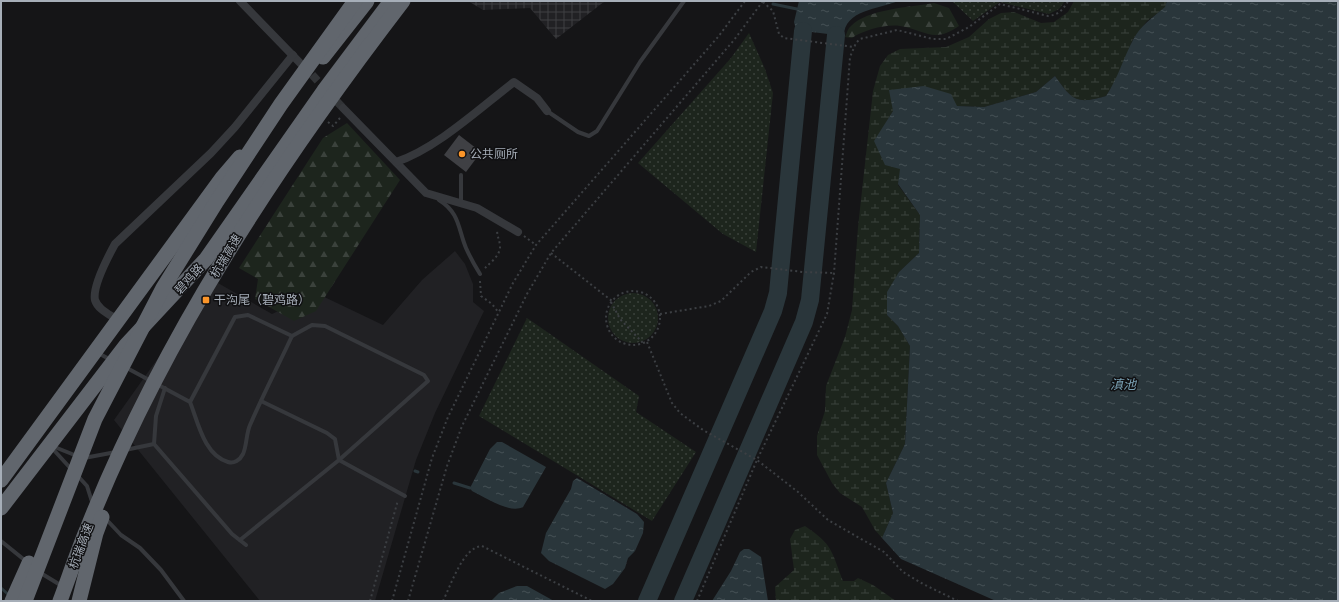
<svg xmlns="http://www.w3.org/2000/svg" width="1339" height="602" viewBox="0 0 1339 602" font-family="Overpass,'Noto Sans SC',sans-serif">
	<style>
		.built { fill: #212124 }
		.industrial { fill: url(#industrial-grid) }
		.grass { fill: url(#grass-dots) }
		.forest { fill: url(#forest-firs) }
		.wetland { fill: url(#wetland-marsh) }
		.water { fill: url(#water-ripples) }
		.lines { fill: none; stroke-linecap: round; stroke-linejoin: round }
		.stream { stroke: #2a363b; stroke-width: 3 }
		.river { stroke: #2a363b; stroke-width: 18 }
		.building { fill: #3f4044 }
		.street-tunnel { stroke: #323437; stroke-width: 8; stroke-dasharray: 8 4; stroke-linecap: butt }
		.path { stroke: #3c3f43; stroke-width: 2; stroke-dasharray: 2 3; stroke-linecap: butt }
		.lane { stroke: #36383c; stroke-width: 4 }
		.street { stroke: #36383c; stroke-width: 8 }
		.highway { stroke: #61666d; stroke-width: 15 }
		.highway-bridge { stroke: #61666d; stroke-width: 15 }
		.poi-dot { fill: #fb9529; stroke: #101012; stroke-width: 1.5 }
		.labels { text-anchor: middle; stroke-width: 3; stroke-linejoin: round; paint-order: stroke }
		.poi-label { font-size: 12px; fill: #a6aeb8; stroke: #101012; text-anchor: start }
		.street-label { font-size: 12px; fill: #a6aeb8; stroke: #101012 }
		.water-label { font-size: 13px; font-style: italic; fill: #7ba2b5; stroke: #101012 }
	</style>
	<defs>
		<pattern id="industrial-grid" width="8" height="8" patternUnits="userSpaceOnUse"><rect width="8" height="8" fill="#212124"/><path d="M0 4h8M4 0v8" fill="none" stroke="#3e3f42"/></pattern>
		<pattern id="grass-dots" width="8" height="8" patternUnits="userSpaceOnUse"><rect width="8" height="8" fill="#1d251d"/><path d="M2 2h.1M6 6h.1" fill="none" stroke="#3b423c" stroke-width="1.8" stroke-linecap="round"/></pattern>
		<pattern id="forest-firs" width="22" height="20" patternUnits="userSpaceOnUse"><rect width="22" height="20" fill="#1d251d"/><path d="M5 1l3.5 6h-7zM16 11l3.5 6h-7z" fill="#3b423c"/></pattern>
		<pattern id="wetland-marsh" width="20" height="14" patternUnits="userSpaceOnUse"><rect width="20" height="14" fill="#1d251d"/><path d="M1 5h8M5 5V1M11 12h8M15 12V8" fill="none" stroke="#3b423c"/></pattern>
		<pattern id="water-ripples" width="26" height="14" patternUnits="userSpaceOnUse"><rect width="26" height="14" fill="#2a363b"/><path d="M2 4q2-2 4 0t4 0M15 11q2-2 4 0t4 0" fill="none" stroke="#465155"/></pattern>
	</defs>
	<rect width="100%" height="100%" fill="#151517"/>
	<!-- built -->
	<path class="built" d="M455,251l10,13 8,20v18l11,9 -49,102 -19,47 -41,141h-115l-146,-181 54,-76 50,-61 54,31 44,-21 67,32 39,-45z"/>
	<!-- industrial -->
	<path class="industrial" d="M468,1h137l-49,38 -26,-31 -47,2z"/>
	<!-- grass -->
	<g class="grass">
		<path d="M1065,1l-6,8 -10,5 -49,-12 -27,19 -20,-19z"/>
		<path d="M749,33l16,36 8,24 -17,159 -33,-18 -85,-71 93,-105z"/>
		<circle cx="633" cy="318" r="25"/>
		<path d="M527,318l112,78 -3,16 60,40 -44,69 -173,-105z"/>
	</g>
	<!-- forest -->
	<g class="forest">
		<path d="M934,3l15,5 10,18c-26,18 -33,4 -59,0 -14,-2 -36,4 -48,12l-7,-1c2,-4 3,-9 6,-11 16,-17 60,-19 83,-23z"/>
		<path d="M347,123l53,57 -84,131 -22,10 -39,-22 3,-20 -19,-11 84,-130z"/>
	</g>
	<!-- wetland -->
	<g class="wetland">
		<path d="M1074,1h93l-1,6 -19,14 -14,18 -15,38 -12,19c-30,9 -34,4 -51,-20l-19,16 -52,15 -27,-1 -64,5 -18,30 26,28 -3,16 22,30 -1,38 -20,19 -12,43 11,11 12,20 -5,98 -19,39 7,30 -11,25 -7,-8 -13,-23 -22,-14 -8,-10 -15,-28v-19l8,-25 1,-25 19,-49 7,-27 6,-83 15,-136 7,-25 8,-11 12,-6 46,-2 23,-10 20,-18 12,-6 13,-1 27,11 13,-1 14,-10z"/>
		<path d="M805,526c28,19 26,24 38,55h11l4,-3 15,7 23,16h-120l-1,-14 19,-17 -4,-31 5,-9z"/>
	</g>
	<!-- water -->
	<g class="water">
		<path d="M799,1h99c-19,8 -54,9 -54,35l-48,-6 -2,-8z"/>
		<path d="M1167,1h171v600h-342l-95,-42 -19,-21 11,-25 -7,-30 19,-39 5,-98 -12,-20 -11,-11v-23l12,-20 20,-19 1,-38 -22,-31 2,-15 -15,-4 -11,-24 19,-30 -4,-21 35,-4 27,8 6,12 27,1 52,-15 19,-16c17,24 21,29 51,20 12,-18 17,-37 27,-56 7,-14 20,-23 32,-33z"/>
		<path d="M497,442h5l44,25 -23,40c-14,7 -38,-10 -51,-16l-2,-3 20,-39z"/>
		<path d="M577,478l60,36 7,8 -1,11 -8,18 -7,7 -3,10 -12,16 -8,5 -56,-28 -8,-8 5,-20 25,-44 2,-8z"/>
		<path d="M744,549h5l12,8 7,44h-56l19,-30 9,-19z"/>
		<path d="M517,586h10l27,15h-63l8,-8z"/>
	</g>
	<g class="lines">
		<!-- stream -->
		<g class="stream">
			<path d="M773,4l24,5"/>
			<path d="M415,471l3,1"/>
			<path d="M454,483l16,5"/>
			<path d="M1,588l9,8"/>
		</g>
		<!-- river -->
		<g class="river">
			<path d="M647,601l126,-290 5,-18 25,-262"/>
			<path d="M683,601l121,-279 6,-22 26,-265"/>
		</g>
	</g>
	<!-- building -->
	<path class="building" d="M459,135l22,17 -15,20 -22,-17z"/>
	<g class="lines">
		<!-- street-tunnel -->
		<path class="street-tunnel" d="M304,66l39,42"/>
		<!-- path -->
		<g class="path">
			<path d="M763,2l10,9 6,23 5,4 70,9"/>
			<path d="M328,122l5,4 7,-8"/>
			<path d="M524,236l12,9"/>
			<path d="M551,253l61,48"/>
			<path d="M485,268c6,-6 16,-13 15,-23 -1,-6 -3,-9 -3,-16"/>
			<path d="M480,281l1,15 11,8 7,9"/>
			<circle cx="633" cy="318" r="27"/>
			<path d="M611,302l9,17 23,24"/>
			<path d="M660,314l49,-8 12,-5 30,-29 10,-5 42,5 31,1"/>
			<path d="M647,342l25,61 8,10 23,17 54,30 41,32 30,28 56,32 19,20 20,12 35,17"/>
			<path d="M370,601l28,-101"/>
			<path d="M392,601l40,-143 16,-41 65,-134 23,-38 182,-208 27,-36"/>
			<path d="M408,601l39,-135 15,-40 65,-132 24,-41 183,-213 29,-39"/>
			<path d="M443,601c8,-16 20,-54 39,-55l110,55"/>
			<path d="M697,601l60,-141 70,-146 7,-41 16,-216 6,-14 4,-4 37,-9 36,9h13l23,-12 31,-23 48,12c10,-1 15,-6 20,-15"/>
		</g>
		<!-- lane -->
		<g class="lane">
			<path d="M547,111l31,21 11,4 8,-5 43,-69 44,-61"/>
			<path d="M439,200c21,13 19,29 27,48 4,9 9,18 14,26"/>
			<path d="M461,202v-27"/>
			<path d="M98,353l13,7"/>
			<path d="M125,367l65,35 45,-85 13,-2 44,21c-14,30 -29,59 -42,89 -4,9 -3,20 -7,29 -3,6 -9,10 -15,8 -24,-7 -30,-40 -38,-60"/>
			<path d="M261,401l66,32 8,6 4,21 66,36"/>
			<path d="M154,444l2,-28 9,-28"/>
			<path d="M52,446l25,10"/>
			<path d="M51,447l21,23"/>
			<path d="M125,450l29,-6 78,90 14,11"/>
			<path d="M84,458l32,-6"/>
			<path d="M77,475l10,11 6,19"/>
			<path d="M105,518l16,17 19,13 21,22 23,31"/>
			<path d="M240,540l99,-80 89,-79 -4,-6 -99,-49 -13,-1 -20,11"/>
			<path d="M1,541l26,21"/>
			<path d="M39,572l23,14"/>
		</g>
		<!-- street -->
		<g class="street">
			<path d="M240,1l63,65"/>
			<path d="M343,108l83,85 51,15 41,24"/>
			<path d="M396,162c40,-13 84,-54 118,-80l23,16 10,13"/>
			<path d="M119,321c-8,-6 -21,-11 -24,-21 -3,-14 14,-45 20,-56l96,-91 24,-26 58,-72"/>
		</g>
		<!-- highway -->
		<g class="highway">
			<path d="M323,57l44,-56"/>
			<path d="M1,480l221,-302 18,-21"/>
			<path d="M1,508l125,-163 80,-86 119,-170 66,-88"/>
		</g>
		<!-- highway-bridge -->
		<g class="highway-bridge">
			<path d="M12,601l17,-38"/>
			<path d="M25,601l70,-182 68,-131 54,-87 64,-97 74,-103"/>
			<path d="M60,601c9,-24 17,-48 27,-72 76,-192 191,-365 316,-528"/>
			<path d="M79,601l17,-68 6,-16"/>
		</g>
	</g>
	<!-- markers -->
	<g class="poi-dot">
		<circle cx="462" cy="154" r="4"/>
		<rect x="202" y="296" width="8" height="8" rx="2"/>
	</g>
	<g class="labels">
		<!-- poi labels -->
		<g class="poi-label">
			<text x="470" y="158">公共厕所</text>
			<text x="214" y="304">干沟尾（碧鸡路）</text>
		</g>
		<!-- street labels -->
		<g class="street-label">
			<text transform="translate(226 256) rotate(-59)" y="4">杭瑞高速</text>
			<text transform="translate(189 279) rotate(-48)" y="4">碧鸡路</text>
			<text transform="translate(81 546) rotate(-69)" y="4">杭瑞高速</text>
		</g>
		<!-- water labels -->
		<g class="water-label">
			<text x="1123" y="389">滇池</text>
		</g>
	</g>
	<!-- border -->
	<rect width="1339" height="602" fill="none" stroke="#a6aeb8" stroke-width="4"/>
</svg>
